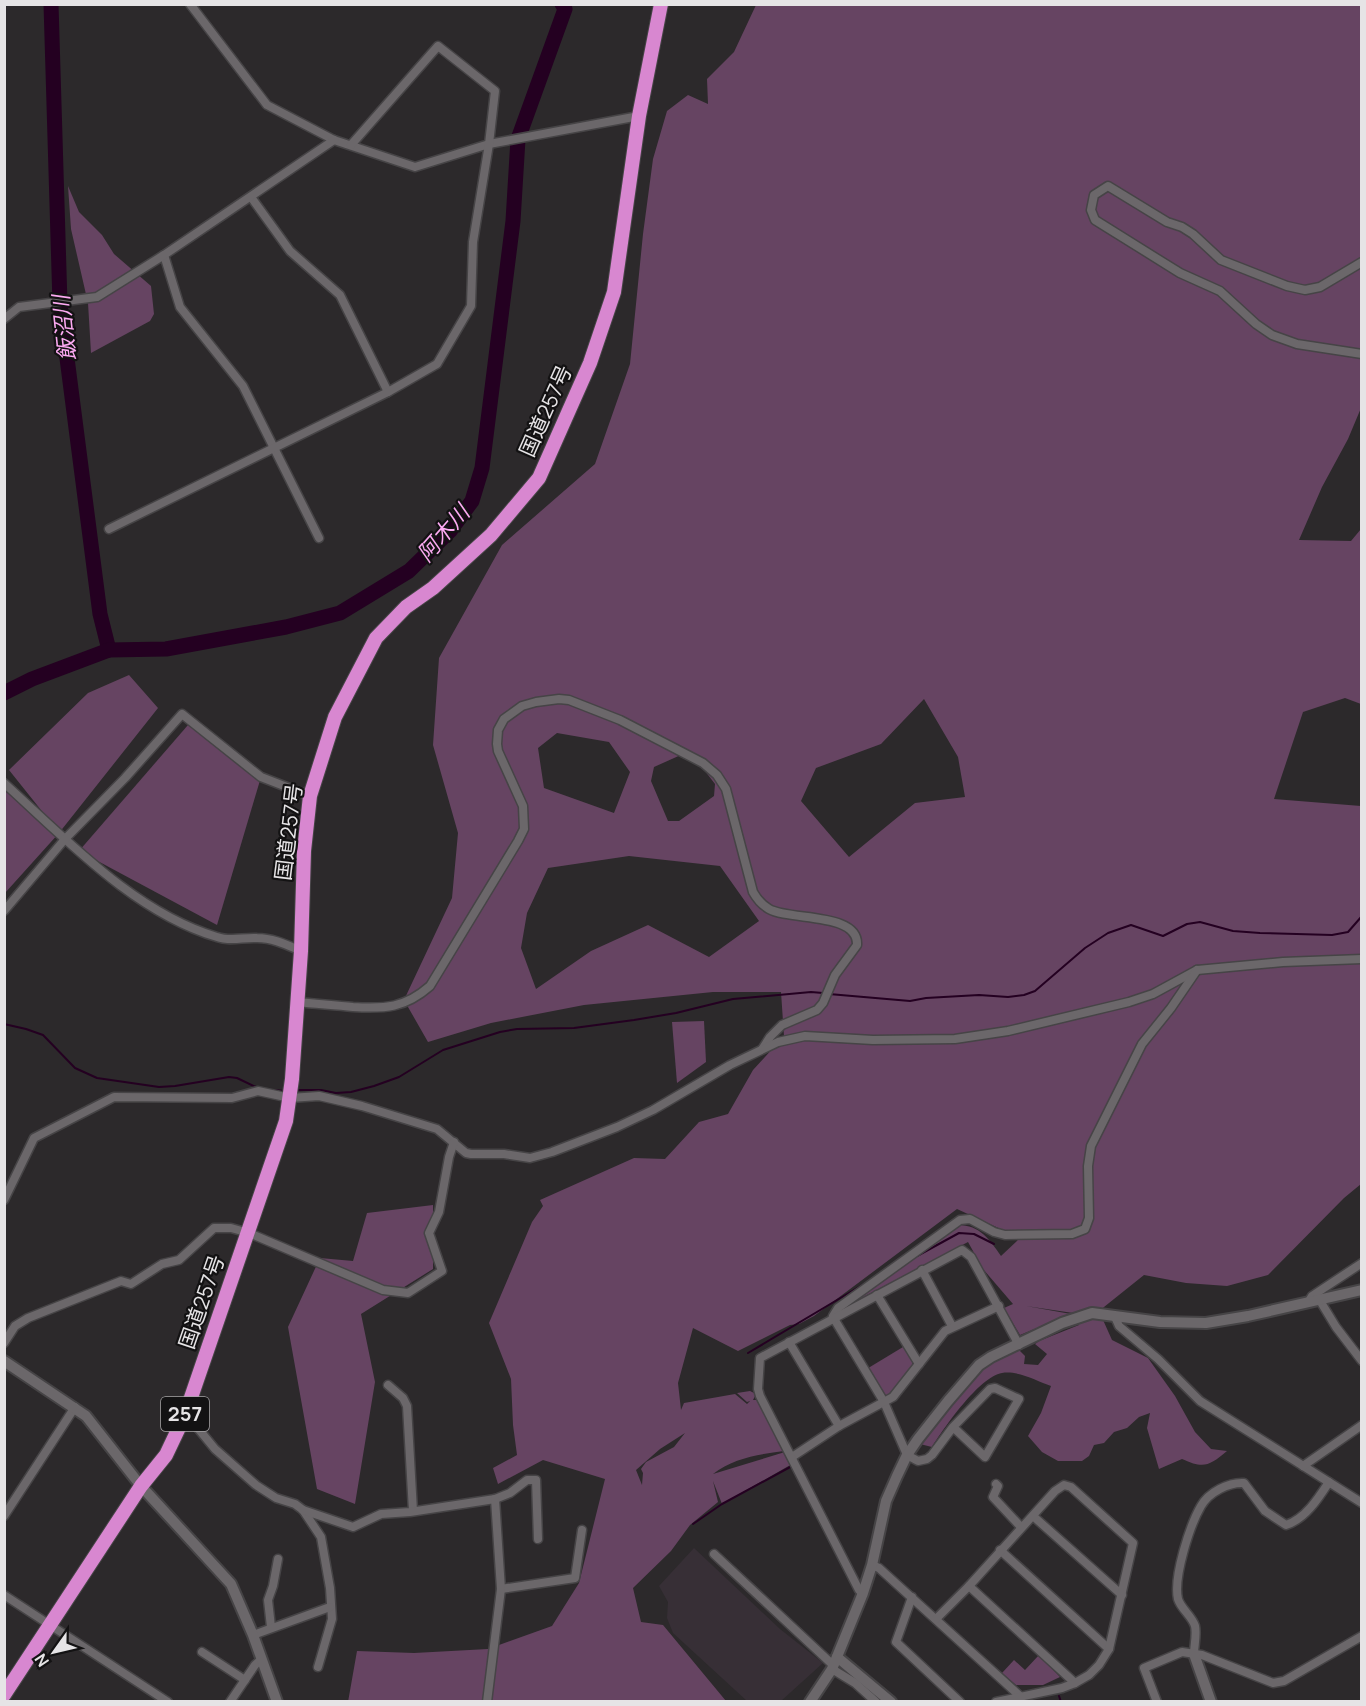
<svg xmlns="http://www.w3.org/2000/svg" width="1366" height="1706" viewBox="0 0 1366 1706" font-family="Manrope,'Noto Sans JP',sans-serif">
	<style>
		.built { fill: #372f36 }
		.green { fill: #664462; fill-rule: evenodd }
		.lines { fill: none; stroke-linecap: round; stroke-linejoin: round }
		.stream { stroke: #240021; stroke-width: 2 }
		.river { stroke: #240021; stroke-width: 15 }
		.minor-casing { stroke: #464446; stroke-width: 11 }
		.tertiary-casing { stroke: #464446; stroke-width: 14 }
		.trunk-casing { stroke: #464446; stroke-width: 16 }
		.minor { stroke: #6b676a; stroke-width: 8 }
		.tertiary { stroke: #6b676a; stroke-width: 10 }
		.trunk { stroke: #d887d0; stroke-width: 14 }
		.labels { text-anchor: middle; stroke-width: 4.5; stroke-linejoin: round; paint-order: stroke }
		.shield { fill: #131213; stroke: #a7a5a7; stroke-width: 1.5 }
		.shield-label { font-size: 20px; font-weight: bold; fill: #e6e4e6 }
		.street-label { font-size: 21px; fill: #e6e4e6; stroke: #131213 }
		.water-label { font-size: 22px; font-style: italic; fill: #fcaaf2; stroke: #131213 }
	</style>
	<rect width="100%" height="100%" fill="#2c292b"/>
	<!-- built -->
	<path class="built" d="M694,1548l86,81 43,34 -42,38h-34l-74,-68 -6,-15 1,-16 -9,-16z"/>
	<!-- green -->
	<g class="green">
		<path d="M756,5h605v403l-13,31 -26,48 -23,53 52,1 10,-12v175l-16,-6 -42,14 -29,87 87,7v378l-17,14 -76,77 -41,11 -41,-3 -42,-8 -45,36 13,29 36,18 27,38 20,36 16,17 16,2c-18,15 -23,18 -45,8l-23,10 -12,-41 3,-15 -11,4 -12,11 -13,4 -10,11 -10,2 -5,11 -7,5h-24l-16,-9 -14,-16 13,-23 10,-27c-14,-5 -34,-16 -49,-13 -23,4 -58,55 -70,74l-12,-3 58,-74 39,-22 8,8 -1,8 14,1 9,-11 -12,-10 4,-3 40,-16 -6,-12 -47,-7 45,8 -51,21 -16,-27 9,-4 -30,-35 -15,-27 -118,62 108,-79c22,0 32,15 43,31l19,-18 -63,-29 -143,107 -15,8 -9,1 -52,26 -45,-23 -15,55 3,27 3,-7 51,-9 12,10 3,-3 -3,1 -10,-9 13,-2 6,3 -3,6h4l27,51c-24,3 -51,7 -71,23l72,-22 7,12 -70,40 -9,-23 5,21 -28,23 -19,26 -38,37 8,34 22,3 63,76 -378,1 9,-51 57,2 74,-4 64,-23 27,-43 26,-104 -62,-19 -45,24 -5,-16 24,-13 -4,-30 -2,-46 -22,-56 43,-101 11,-16 -3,-6 94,-42 31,1 34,-37 29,-8 25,-44 31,-34 -3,-44h-68l-129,13 -93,18 -63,19 -24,-42 48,-102 6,-65 -25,-88 6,-87 63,-113 93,-81 35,-100 13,-130 10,-75 14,-48 21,-16 20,9 -1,-25 27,-27zM924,699l34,58 7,40 -50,6 -66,54 -48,-56 15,-33 65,-24zM557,733l52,9 21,30 -16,41 -70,-25 -6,-40zM683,754l12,4 20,26 -1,12 -35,25h-11l-17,-40 3,-14zM629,856l91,10 39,55 -50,36 -61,-32 -57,26 -55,38 -15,-41 6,-35 21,-45zM685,1433l-11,14 -28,15 -5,7 2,4 -1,12 -6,-15 24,-21z"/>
		<path d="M68,186l11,26 23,23 12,19 37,32 3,28 -4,7 -59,32 -3,-50 -17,-74z"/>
		<path d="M129,675l29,33 -99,125 -54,60v-102l52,39 -48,-60 79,-77z"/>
		<path d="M188,725l73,52 -44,148 -138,-74z"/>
		<path d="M704,1021l2,41 -29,21 -5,-61z"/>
		<path d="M433,1205v64l-72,45 14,68 -20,122 -38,-15 -29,-162 32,-69 33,3 14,-48z"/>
		<path d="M903,1347l9,13v6l-24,31 -7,-2 -16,-25z"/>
		<path d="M1039,1655l21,22 -17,8h-27l-14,-12 12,-13 11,10z"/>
	</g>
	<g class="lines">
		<!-- stream -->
		<g class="stream">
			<path d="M829,994l81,7 16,-3 53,-3 29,2 16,-2 11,-4 50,-43 23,-15 23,-8 32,11 24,-12 13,-2 33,9 27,2 72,2 16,-3 14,-16"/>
			<path d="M4,1024l22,5 17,6 32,33 22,10 62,9 16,-1 54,-9 8,1 21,10"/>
			<path d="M273,1090l12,1"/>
			<path d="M297,1090h24l15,3 15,-1 23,-6 25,-9 44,-27 57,-18 17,-3 57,-1 60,-8 42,-7 57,-14 78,-7 12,1"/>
			<path d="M917,1256l42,-23 15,1 20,10"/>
			<path d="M748,1353l116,-69"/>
			<path d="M693,1524l29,-20 70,-38"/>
			<path d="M1059,1696l2,6"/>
		</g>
		<!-- river -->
		<g class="river">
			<path d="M51,4l9,300 40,310 9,36"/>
			<path d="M4,693l28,-14 77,-29 57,-1 120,-22 54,-14 69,-42 41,-40 22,-30 10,-33 31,-247 5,-82 47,-130 -3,-5"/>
		</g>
		<!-- minor casing -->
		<g class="minor-casing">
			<g id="minor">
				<path d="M190,4l77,101 67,35 81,27 74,-23 150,-28"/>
				<path d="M251,197l39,54 50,44 48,97"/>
				<path d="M164,255l16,52 63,79 76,152"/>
				<path d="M1362,262l-42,25 -15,3 -18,-4 -66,-26 -28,-26 -11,-7 -15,-5 -59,-36 -14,9 -3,15 4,10 85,53 40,18 36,33 16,11 25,9 65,10"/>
				<path d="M4,319l15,-12 78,-10 67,-42 170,-115"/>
				<path d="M109,529l279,-137 49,-28 34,-58 2,-64 16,-98 6,-53 -57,-45 -87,99"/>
				<path d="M4,783c62,56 131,130 213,154 14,5 26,0 40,1 16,0 30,7 44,13"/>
				<path d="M4,911l61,-72 60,-61 57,-64 79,63 49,19"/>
				<path d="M297,1002c19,2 37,3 56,5 32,2 52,1 77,-21l88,-145 6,-12 -1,-23 -25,-55 -1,-7 1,-14 6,-11 18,-13 14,-4 23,-3 10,1 51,20 83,43 14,12 9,14 27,103c4,7 9,13 16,17 21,12 90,3 88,36l-22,30 -12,28 -6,7 -35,15 -12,12 -7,11"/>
				<path d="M4,1200l30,-62 80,-41 118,1 26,-7 32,7 29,-2 43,10 75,23 29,24 5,1h33l26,4 22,-6 65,-25 36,-17 77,-45 48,-23 27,-6 68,4 82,-1 53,-8 121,-29 24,-8 44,-24 86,-8 79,-3"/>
				<path d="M922,1270l30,56"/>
				<path d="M877,1295l42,69"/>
				<path d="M1319,1299l17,28 26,34"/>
				<path d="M1309,1301l3,-5 50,-33"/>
				<path d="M833,1316l5,-8 122,-88 10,-1 24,13 11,3 67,-1 13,-5 4,-11 -1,-52 3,-20 51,-102 29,-36 26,-38"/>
				<path d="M833,1317l51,85 23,53 11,6 9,-2 5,-4 21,-28 37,-38 5,-1 24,11 -34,58 -32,-30"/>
				<path d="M1115,1317l4,9 39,33 42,42 162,102"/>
				<path d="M789,1342l50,84"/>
				<path d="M4,1343l11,-17 13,-8 93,-37 10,3 31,-20 17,-4 35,-32h17l18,5 134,57 25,3 34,-22 -13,-38 10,-21 10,-55 5,-15"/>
				<path d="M388,1385l15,13 4,8 6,105"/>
				<path d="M185,1415l7,6 23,28 41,36 20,13 19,6 8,6 18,27 9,51 2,31 -14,48"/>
				<path d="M792,1457l47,-31 54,-29 52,-66 54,-25"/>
				<path d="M1303,1466l59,-41"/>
				<path d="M996,1484l2,2 -5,11 28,30"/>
				<path d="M303,1510l50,17 28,-13 29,-2 85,-13 15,-6 17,-13h9l2,59"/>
				<path d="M4,1516l71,-109"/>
				<path d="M1033,1516l89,79"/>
				<path d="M1000,1550l109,99"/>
				<path d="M714,1554l119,111"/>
				<path d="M872,1565l7,3 142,129"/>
				<path d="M969,1586l106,97"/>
				<path d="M501,1589l74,-11 7,-48"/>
				<path d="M863,1593l-4,-3 -99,-194 -2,-7 2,-31 202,-108 9,7 48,88"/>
				<path d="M4,1595l164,107"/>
				<path d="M912,1597l-16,45 64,60"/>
				<path d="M936,1619l33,-33 86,-95 9,-6 7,2 62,56 -24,106 -10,16 -10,10 -14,8 -13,5 -66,14"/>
				<path d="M271,1627l-3,-27 5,-14 5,-27"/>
				<path d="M253,1635l77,-28"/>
				<path d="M202,1652l43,28"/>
				<path d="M1194,1654c0,-8 3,-20 1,-28 -3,-10 -14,-17 -17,-27 -5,-22 12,-74 23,-93 8,-14 28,-24 43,-23l21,28 21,14c19,-6 32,-26 43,-43"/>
				<path d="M832,1669l23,14 21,19"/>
				<path d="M230,1702l25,-37 7,-6"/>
				<path d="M487,1702l14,-113 -6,-90"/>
				<path d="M1157,1702l-13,-34 38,-16 20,3 71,28 11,-2 78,-45"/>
			</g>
		</g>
		<!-- tertiary casing -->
		<g class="tertiary-casing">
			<g id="tertiary">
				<path d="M4,1361l82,55 55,70 90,98 22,51 24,67"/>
				<path d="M1194,1654l17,48"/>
				<path d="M837,1657l54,45"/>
				<path d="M810,1702l22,-33 31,-76 9,-28 14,-64 11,-25 10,-21 11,-16 30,-38 31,-36 12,-8 71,-34 30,-10 68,9 46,1 42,-7 114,-26"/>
			</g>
		</g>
		<!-- trunk casing -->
		<g class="trunk-casing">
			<path id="trunk" d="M4,1695l137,-209 25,-31 19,-40 101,-294 6,-42 9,-128 3,-100 6,-55 25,-79 41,-79 30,-31 27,-19 58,-53 48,-57 51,-115 24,-71 25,-176 22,-112"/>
		</g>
		<!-- minor -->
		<use href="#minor" class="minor"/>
		<!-- tertiary -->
		<use href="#tertiary" class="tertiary"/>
		<!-- trunk -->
		<use href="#trunk" class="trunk"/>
	</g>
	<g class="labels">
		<!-- shield labels -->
		<rect class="shield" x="161" y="1397" width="48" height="34" rx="4.5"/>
		<g class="shield-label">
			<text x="185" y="1421">257</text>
		</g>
		<!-- street labels -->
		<g class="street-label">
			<text transform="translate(546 411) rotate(-66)" y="7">国道257号</text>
			<text transform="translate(289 832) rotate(-83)" y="7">国道257号</text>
			<text transform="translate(202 1302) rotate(-71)" y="7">国道257号</text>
		</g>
		<!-- water labels -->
		<g class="water-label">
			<text transform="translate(64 328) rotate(-96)" y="8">飯沼川</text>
			<text transform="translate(443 533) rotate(-49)" y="8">阿木川</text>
		</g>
	</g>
	<!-- border -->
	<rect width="1366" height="1706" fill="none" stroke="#e6e4e6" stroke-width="12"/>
	<!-- north arrow -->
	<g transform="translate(54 1652) rotate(236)" stroke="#131213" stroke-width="4.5" paint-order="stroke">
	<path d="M0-4.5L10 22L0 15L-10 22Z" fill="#e6e4e6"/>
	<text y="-9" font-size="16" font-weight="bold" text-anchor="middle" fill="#e6e4e6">N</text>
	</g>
</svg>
